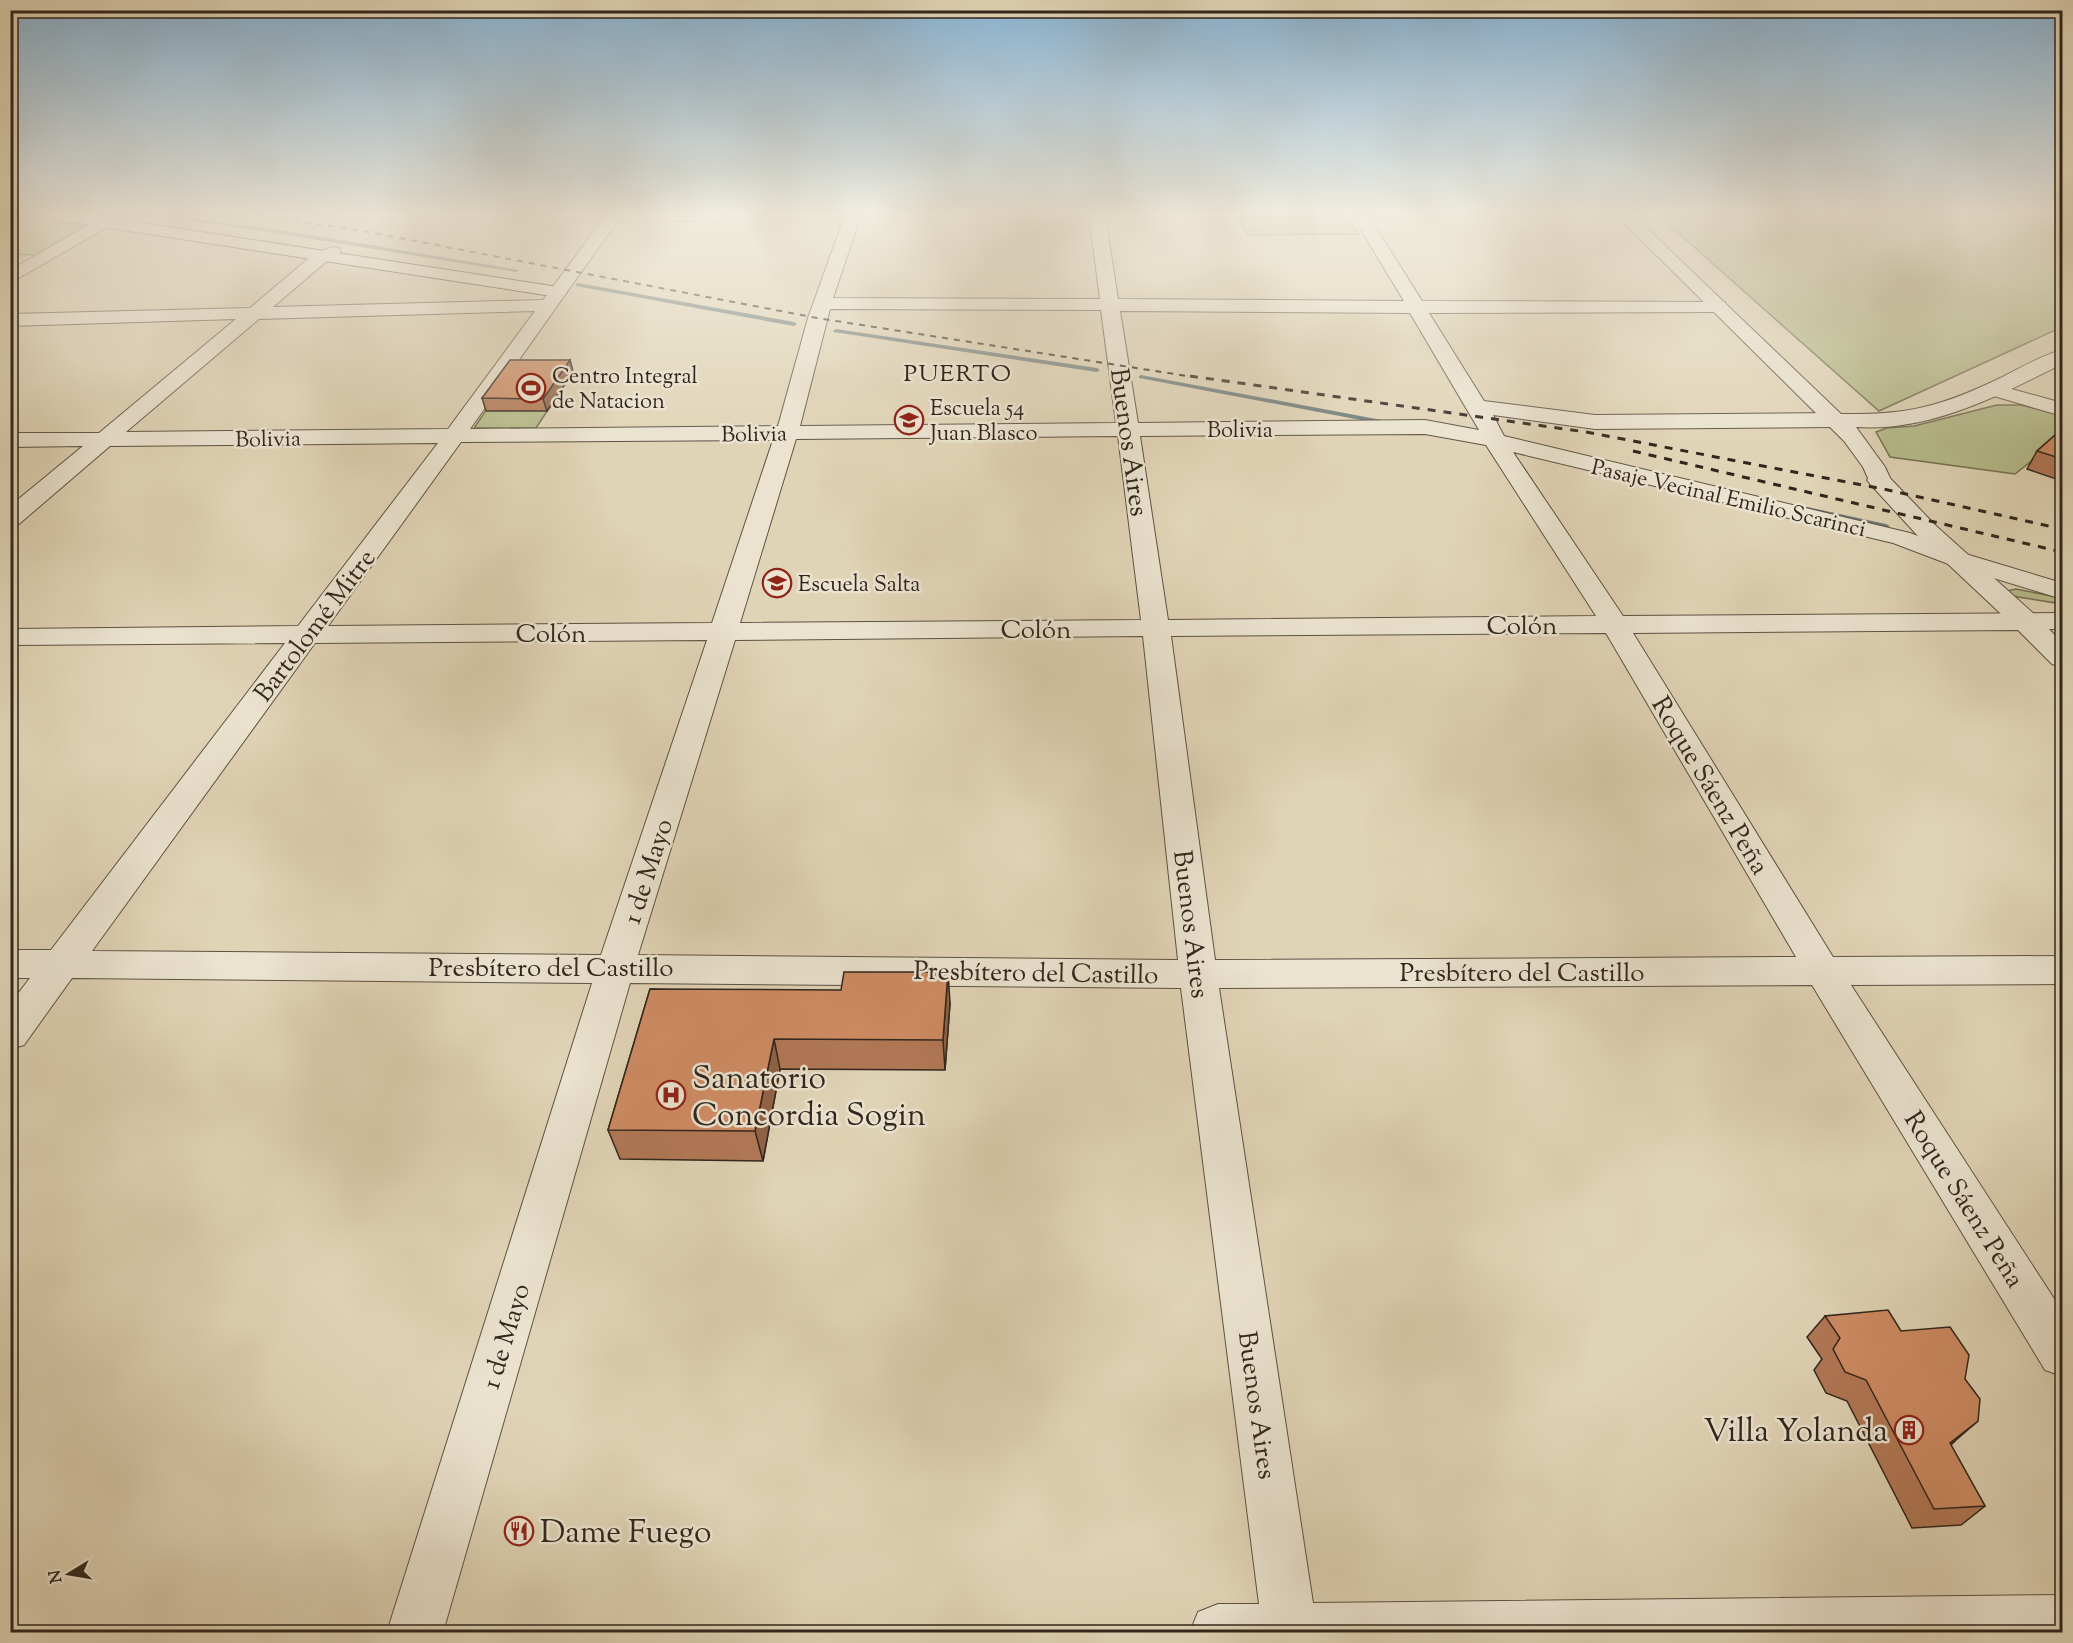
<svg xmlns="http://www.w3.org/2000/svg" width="2073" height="1643" viewBox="0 0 2073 1643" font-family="'Sorts Mill Goudy',serif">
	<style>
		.green { fill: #b6bc8b; stroke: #747154; stroke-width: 1.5 }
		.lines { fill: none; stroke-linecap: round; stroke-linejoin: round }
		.stream { fill: #6f7c7a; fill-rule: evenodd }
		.minor-casing { stroke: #5d5243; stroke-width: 2 }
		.tertiary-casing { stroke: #5d5243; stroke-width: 2 }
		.secondary-casing { stroke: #31261d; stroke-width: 2 }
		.minor { fill: #ebe3d0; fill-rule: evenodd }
		.tertiary { fill: #ebe3d0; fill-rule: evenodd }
		.secondary { fill: #ebe3d0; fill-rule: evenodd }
		.rail-far1 { stroke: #31261d; stroke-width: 2; stroke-dasharray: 6 6; stroke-linecap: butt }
		.rail { stroke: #31261d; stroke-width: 3; stroke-dasharray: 8 8; stroke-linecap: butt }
		.wall { fill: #b27856; stroke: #31261d; stroke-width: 1.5 }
		.shaded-wall { fill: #916246; stroke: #31261d; stroke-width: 1.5 }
		.building { fill: #cf8c64; stroke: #31261d; stroke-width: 1.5 }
		.labels { text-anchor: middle; stroke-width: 5; stroke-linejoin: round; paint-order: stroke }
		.far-poi-label { font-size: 22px; fill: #31261d; stroke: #ebe3d0; text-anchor: start }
		.far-street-label { font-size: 22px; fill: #31261d; stroke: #ebe3d0 }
		.far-quarter-label { font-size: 24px; letter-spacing: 1.5px; fill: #31261d; stroke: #ebe3d0 }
		.street-label { font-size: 26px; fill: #31261d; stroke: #ebe3d0 }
		.near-poi-label { font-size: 32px; fill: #31261d; stroke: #ebe3d0; text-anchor: start }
	</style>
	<rect width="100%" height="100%" fill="#e0d4b6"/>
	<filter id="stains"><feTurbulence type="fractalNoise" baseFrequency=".00333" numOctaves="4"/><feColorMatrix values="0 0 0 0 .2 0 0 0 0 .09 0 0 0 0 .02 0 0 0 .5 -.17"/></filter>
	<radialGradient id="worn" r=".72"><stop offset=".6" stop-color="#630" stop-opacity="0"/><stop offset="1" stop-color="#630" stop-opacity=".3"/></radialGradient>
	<!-- green -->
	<g class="green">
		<path d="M11,215h7l66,11 -48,29 -25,-1z"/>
		<path d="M1658,215h404v112l-183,84z"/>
		<path d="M1342,216l6,2 10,16 -110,1 -9,-18z"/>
		<path d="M512,372h61l-37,56h-62z"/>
		<path d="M1997,405h24l41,10v22l-47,37 -125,-17 -14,-25 11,-4 27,-2z"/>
		<path d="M2016,589l46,9v6l-50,-8 -5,-5z"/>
	</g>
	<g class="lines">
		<!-- stream -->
		<g class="stream">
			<path d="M152,215h15l114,15 238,40 -3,2 -235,-38z"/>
			<path d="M578,283l216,39 3,2 -3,2 -218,-40v-2z"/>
			<path d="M836,329l261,39 3,2 -3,2 -263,-40 -1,-1z"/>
			<path d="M1141,375l246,46 3,2 -3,2 -248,-47v-2z"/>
			<path d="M1798,505l88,19 4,2 -4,2 -85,-19h-3z"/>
		</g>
		<!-- minor casing -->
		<g class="minor-casing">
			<g id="minor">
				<path d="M107,215l18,2 -115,66v-13z"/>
				<path d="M606,215h158l-8,5 -143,2 -6,-2z"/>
				<path d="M845,215h16l-28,83 267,1 -11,-84h16l13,84 286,2 -52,-86h16l54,86 303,1 2,4 -9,6 -289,1 55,88 111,14 242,-2 8,2 3,5 -3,5 -8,2 -242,2 -102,-14 11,21 406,97 59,22 93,28v16l-111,-34 -58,-22 -380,-91 110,164 439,-3v16h-13l13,14v24l-10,-3 -34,-34 -385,3 200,324 229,-1v28l-211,1 211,326v65l-17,-6 -233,-385 -593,3 94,615 749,-8v37h-872l8,-20 20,-8h41l-78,-616 -551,-5 -187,649h-56l205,-649 -520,-5 -48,67 -14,4v-45l20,-26h-20v-28h41l234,-307 -275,2v-16l288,-3 140,-183 -328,3 -91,78 -9,2v-20l73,-60 -73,1v-14h89l137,-114 -226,7v-12l240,-6 65,-55 18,-6 6,1 2,4 -14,9 -54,46 270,-7 9,-12h12l3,4 -97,137 308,-3 30,-108zM830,309l271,1 15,113 -316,3zM535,311l-87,118 -322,3 133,-113zM1120,311l290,2 69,117 -54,-10 -287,3zM1425,434l61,11 110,171 -428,4 -28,-184zM1118,436l23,184 -401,3 56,-184zM773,440l-61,183 -384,3 133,-184zM1606,633l190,324 -581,3 -44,-324zM1143,636l35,324 -540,-5 97,-315zM707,640l-106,315 -509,-4 223,-308z"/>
				<path d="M1994,384l68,19v13l-75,-22 -3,-4 3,-4z"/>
				<path d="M1879,473l8,2 48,50 3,5 -3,5 -9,2 -9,-2 -46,-50 -4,-5 4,-5z"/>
			</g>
		</g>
		<!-- tertiary casing -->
		<g class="tertiary-casing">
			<g id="tertiary">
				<path d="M606,215h16l-58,81h-12l-3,-4z"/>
				<path d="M1616,215h17l208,199c63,1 96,-6 153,-33 22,-10 45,-25 68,-31v14c-64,32 -132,68 -206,63l29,40 6,13 -4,5h-16l-8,-18 -19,-26z"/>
				<path d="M1926,523l9,2 100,90 4,6 -4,6 -10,2 -10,-2 -98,-92 -3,-5 3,-5z"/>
			</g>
		</g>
		<!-- secondary casing -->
		<g class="secondary-casing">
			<path id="secondary" d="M50,215h41l467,72 9,5 -9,5 -500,-77z"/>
		</g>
		<!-- minor -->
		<use href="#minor" class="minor"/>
		<!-- tertiary -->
		<use href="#tertiary" class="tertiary"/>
		<!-- secondary -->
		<use href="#secondary" class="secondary"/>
		<!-- rail-far1 -->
		<path class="rail-far1" d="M257,215l106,16 454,87 383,60"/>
		<!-- rail -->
		<g class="rail">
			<path d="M1190,376l396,56 302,58 174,39"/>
			<path d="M1633,451l429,101"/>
		</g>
	</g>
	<!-- wall -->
	<g class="wall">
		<path d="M570,360l3,12 -26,39h-61l-4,-13z"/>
		<path d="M2062,429v52l-35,-12 10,-18z"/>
		<path d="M650,989l300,14 -5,67 -165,-1 -17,92 -143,-2 -12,-29z"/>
		<path d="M1825,1316l130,125 -4,4 34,61 -24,19 -49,3 -65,-127 -21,-8 -12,-23 8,-11 -15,-22z"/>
	</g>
	<!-- shaded-wall -->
	<g class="shaded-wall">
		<path d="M570,360l3,12 -26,39 -4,-12z"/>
		<path d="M948,972l2,31 -5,67 -2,-30z"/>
		<path d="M774,1039l6,30 -17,92 -8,-30z"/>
		<path d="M1978,1421l-23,20 -27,21 22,-19z"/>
	</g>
	<!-- building -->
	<g class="building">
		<path d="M510,360h60l-27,39 -61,-1z"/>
		<path d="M2062,429v30l-25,-8z"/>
		<path d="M844,972h104l-5,68 -169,-1 -19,92 -147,-1 42,-141 191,1z"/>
		<path d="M1888,1310l13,21 49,-4 19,28 -4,24 15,20 -2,22 -28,22 35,63 -51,3 -68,-129 -21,-8 -12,-23 7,-11 -15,-22z"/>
	</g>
	<!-- sky -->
	<linearGradient id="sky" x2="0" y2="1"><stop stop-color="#88b4d5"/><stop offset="0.48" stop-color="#f1ecde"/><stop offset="1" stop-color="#f1ecde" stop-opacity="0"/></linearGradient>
	<rect width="2073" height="445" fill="url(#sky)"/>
	<!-- icons -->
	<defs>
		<g id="stadium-ring" transform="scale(1.5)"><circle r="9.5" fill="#ebe3d0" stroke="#8f2418" stroke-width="1.5"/><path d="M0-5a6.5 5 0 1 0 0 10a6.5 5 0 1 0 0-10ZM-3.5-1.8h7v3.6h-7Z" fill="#8f2418"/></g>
		<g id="school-ring" transform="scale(1.5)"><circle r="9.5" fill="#ebe3d0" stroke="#8f2418" stroke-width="1.5"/><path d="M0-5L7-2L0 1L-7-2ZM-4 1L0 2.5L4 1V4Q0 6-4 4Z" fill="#8f2418"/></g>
		<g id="hospital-ring" transform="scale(1.5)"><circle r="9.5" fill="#ebe3d0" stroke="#8f2418" stroke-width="1.5"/><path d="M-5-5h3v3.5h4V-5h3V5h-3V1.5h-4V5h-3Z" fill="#8f2418"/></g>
		<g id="building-ring" transform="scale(1.5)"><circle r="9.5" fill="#ebe3d0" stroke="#8f2418" stroke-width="1.5"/><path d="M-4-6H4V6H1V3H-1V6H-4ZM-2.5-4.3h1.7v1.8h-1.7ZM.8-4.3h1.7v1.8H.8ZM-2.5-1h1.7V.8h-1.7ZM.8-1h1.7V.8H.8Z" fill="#8f2418"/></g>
		<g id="restaurant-ring" transform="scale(1.5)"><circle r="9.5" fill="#ebe3d0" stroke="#8f2418" stroke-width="1.5"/><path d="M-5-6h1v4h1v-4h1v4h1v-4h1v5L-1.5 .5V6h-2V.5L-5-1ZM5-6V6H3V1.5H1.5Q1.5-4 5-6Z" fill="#8f2418"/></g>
	</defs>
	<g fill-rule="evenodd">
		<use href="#stadium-ring" x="531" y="388"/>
		<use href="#school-ring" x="909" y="420"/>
		<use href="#school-ring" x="777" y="583"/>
		<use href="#hospital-ring" x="671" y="1095"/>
		<use href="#building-ring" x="1909" y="1430"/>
		<use href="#restaurant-ring" x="519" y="1531"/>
	</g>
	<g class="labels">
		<!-- far-poi labels -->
		<g class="far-poi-label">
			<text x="552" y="383">Centro Integral<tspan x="552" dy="25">de Natacion</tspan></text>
			<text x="930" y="415">Escuela 54<tspan x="930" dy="25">Juan Blasco</tspan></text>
			<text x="798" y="591">Escuela Salta</text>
		</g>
		<!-- far-street labels -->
		<g class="far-street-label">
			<text x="1240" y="437">Bolivia</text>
			<text transform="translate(754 433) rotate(-1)" y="8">Bolivia</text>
			<text transform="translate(268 438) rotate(-1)" y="8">Bolivia</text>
			<text transform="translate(1729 497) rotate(13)" y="8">Pasaje Vecinal Emilio Scarinci</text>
		</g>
		<!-- far-quarter labels -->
		<g class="far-quarter-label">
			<text x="958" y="381">PUERTO</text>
		</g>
		<!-- street labels -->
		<g class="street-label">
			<text transform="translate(1130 442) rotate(82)" y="9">Buenos Aires</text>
			<text transform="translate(314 625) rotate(-53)" y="9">Bartolomé Mitre</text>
			<text x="1522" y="634">Colón</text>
			<text x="1036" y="638">Colón</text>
			<text x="551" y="642">Colón</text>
			<text transform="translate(1711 785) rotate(59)" y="9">Roque Sáenz Peña</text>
			<text transform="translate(647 871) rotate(-72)" y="9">1 de Mayo</text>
			<text transform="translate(1192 924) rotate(83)" y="9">Buenos Aires</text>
			<text x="551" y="976">Presbítero del Castillo</text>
			<text transform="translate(1036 972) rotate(1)" y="9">Presbítero del Castillo</text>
			<text x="1522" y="981">Presbítero del Castillo</text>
			<text transform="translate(1965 1199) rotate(58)" y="9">Roque Sáenz Peña</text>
			<text transform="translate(505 1336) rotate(-73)" y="9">1 de Mayo</text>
			<text transform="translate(1258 1405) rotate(82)" y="9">Buenos Aires</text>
		</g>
		<!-- near-poi labels -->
		<g class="near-poi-label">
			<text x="692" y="1088">Sanatorio<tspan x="692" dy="37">Concordia Sogin</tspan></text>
			<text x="1888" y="1441" text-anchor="end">Villa Yolanda</text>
			<text x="540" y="1542">Dame Fuego</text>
		</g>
	</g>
	<!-- margin -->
	<rect width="2073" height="1643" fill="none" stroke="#e0d4b6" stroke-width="36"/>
	<rect x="12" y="12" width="2049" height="1619" fill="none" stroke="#31261d" stroke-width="3"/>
	<rect x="18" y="18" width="2037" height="1607" fill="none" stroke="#31261d" stroke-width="1.5"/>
	<!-- north arrow -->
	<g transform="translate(69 1574) rotate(259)" stroke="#ebe3d0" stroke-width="4.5" paint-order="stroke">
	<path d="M0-4.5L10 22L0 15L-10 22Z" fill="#31261d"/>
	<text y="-9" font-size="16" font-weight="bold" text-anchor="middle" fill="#31261d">N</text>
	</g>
	<rect width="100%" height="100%" filter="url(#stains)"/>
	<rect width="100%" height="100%" fill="url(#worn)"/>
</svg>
